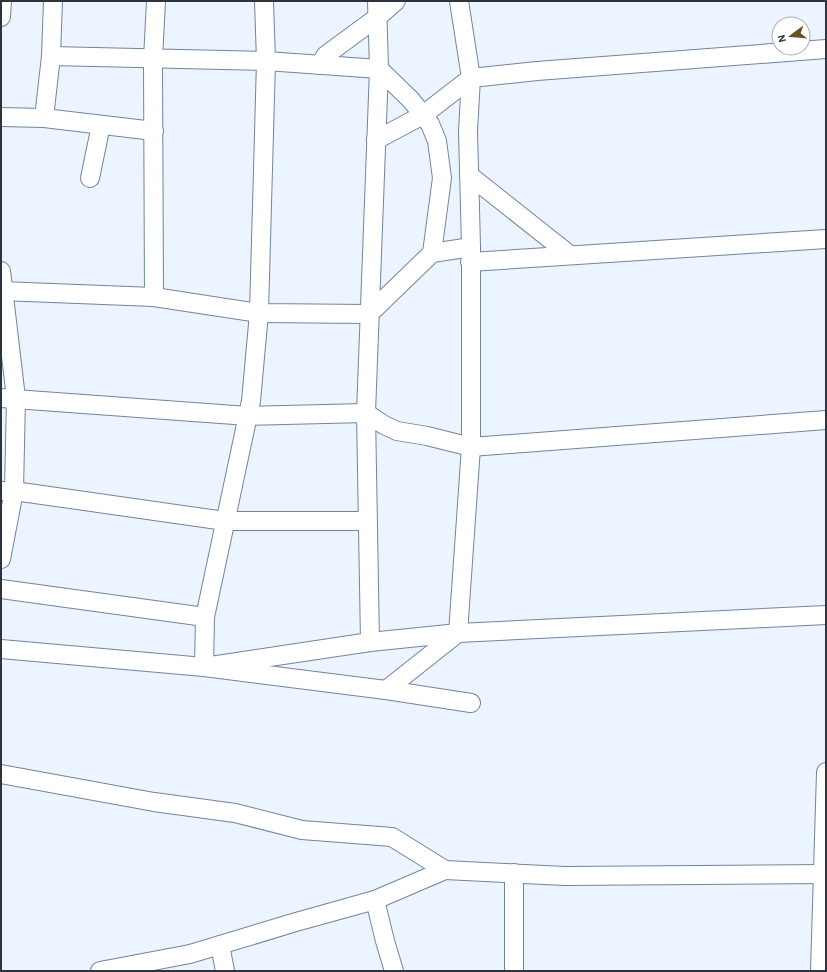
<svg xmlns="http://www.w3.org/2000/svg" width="827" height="972" viewBox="0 0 827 972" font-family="'Alegreya Sans',sans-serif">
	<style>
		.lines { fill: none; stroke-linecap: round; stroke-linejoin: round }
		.minor-casing { stroke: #70859d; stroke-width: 20 }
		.minor { stroke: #fff; stroke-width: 18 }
	</style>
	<rect width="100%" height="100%" fill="#ebf4ff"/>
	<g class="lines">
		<!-- minor casing -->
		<g class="minor-casing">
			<g id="minor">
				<path d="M264,1l2,60 -7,252 -8,88 -46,216 -1,50 182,23 85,13"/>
				<path d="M1,17l1,-16"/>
				<path d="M51,56l215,5 113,8 32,31 19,24 7,17 5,37 -10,75"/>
				<path d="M320,65l6,-10 53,-39 17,-15"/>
				<path d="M1,117l43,1 110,13"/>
				<path d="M44,118l7,-62 2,-55"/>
				<path d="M376,140l47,-25 48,-37 66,-7 289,-22"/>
				<path d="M469,175l101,80"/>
				<path d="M90,178l11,-53"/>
				<path d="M470,262l356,-23"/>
				<path d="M1,271l15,127 -2,93 -13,68"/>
				<path d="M1,291l153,6 105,16 110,1 63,-61 39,-6"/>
				<path d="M154,297l-1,-238 3,-58"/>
				<path d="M1,398l247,18 118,-3 18,12 13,6 30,5 44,11 355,-27"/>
				<path d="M1,491h13l211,30h142"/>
				<path d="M1,589l204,28"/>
				<path d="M370,642l-4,-229 13,-344 -2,-68"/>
				<path d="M1,649l203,18 166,-25 88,-9 368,-18"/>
				<path d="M386,690l72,-57 13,-186v-200l-3,-116 3,-53 -12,-77"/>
				<path d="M1,774l153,28 81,11 67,17 90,7 53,33 120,6 261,-2"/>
				<path d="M375,900l10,41 9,30"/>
				<path d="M220,945l5,26"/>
				<path d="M100,971l90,-17 106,-32 79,-22 70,-30"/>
				<path d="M514,971v-98"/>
				<path d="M820,971l6,-199"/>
			</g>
		</g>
		<!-- minor -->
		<use href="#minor" class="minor"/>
	</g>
	<!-- border -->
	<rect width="827" height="972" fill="none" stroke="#2c353f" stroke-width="4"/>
	<!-- north arrow -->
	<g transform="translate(791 36) rotate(254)"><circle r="19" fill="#ffffff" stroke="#abaeb2"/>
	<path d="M0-3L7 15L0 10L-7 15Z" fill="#6d5023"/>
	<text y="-6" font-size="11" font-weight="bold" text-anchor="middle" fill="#2c353f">N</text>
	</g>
</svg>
